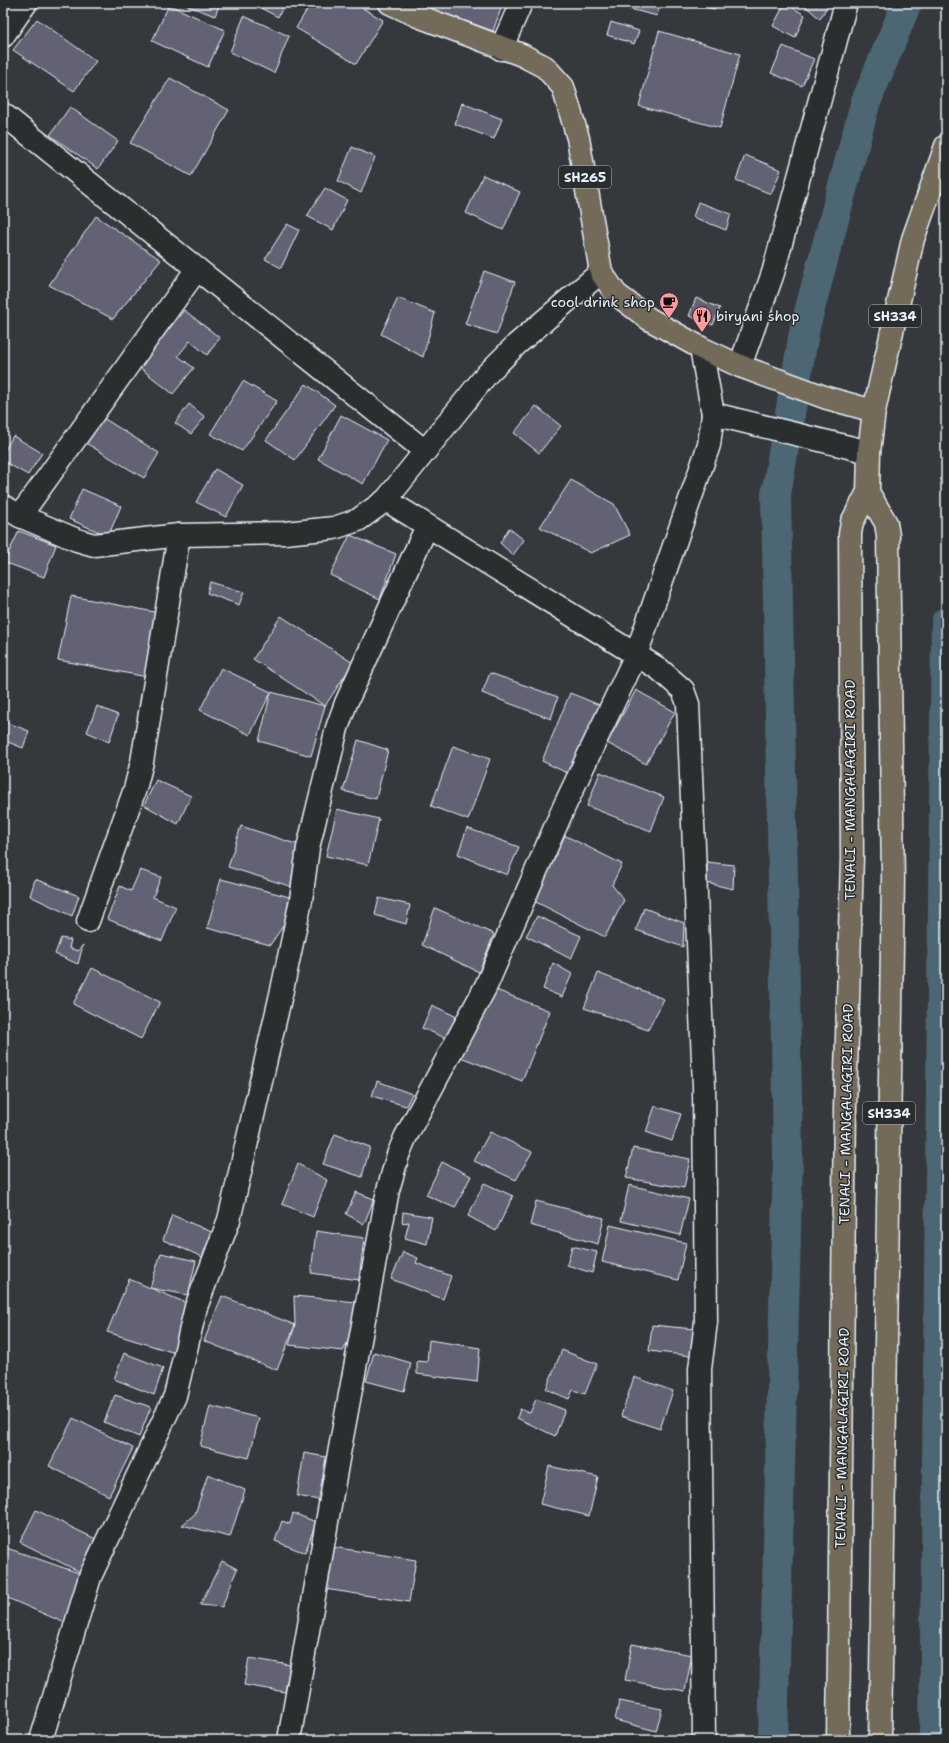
<svg xmlns="http://www.w3.org/2000/svg" width="949" height="1743" viewBox="0 0 949 1743" font-family="'Shantell Sans',sans-serif">
	<style>
		.lines { fill: none; stroke-linecap: round; stroke-linejoin: round }
		.canal { stroke: #4e6673; stroke-width: 30 }
		.building { fill: #636274; stroke: #e8f1f8 }
		.minor-casing { stroke: #e8f1f8; stroke-width: 25 }
		.tertiary-casing { stroke: #e8f1f8; stroke-width: 25 }
		.primary-casing { stroke: #e8f1f8; stroke-width: 25 }
		.minor { stroke: #2a2d2e; stroke-width: 22 }
		.tertiary { stroke: #2a2d2e; stroke-width: 22 }
		.primary { stroke: #736b5a; stroke-width: 22 }
		.labels { text-anchor: middle; stroke-width: 3; stroke-linejoin: round; paint-order: stroke }
		.shield { fill: #2a2d2e; stroke: #afb6bb; stroke-width: 1 }
		.shield-label { font-size: 13px; font-weight: bold; fill: #e8f1f8 }
		.poi-label { font-size: 14px; fill: #e8f1f8; stroke: #2a2d2e; text-anchor: end }
		.street-label { font-size: 14px; fill: #e8f1f8; stroke: #2a2d2e }
	</style>
	<rect width="100%" height="100%" fill="#35383c"/>
	<filter id="ink" filterUnits="userSpaceOnUse"><feTurbulence type="fractalNoise" baseFrequency=".025" numOctaves="2"/><feDisplacementMap in="SourceGraphic" scale="8" xChannelSelector="R" yChannelSelector="G"/><feConvolveMatrix kernelMatrix="1 2 1 2 8 2 1 2 1" color-interpolation-filters="sRGB"/></filter>
	<g filter="url(#ink)">
		<g class="lines">
			<!-- canal -->
			<g class="canal">
				<path d="M773,1740l15,-585 -12,-661 29,-167 60,-223 42,-101"/>
				<path d="M934,1740l12,-1118"/>
			</g>
		</g>
		<!-- building -->
		<g class="building">
			<path d="M180,3h40l-5,13z"/>
			<path d="M251,3h34l-7,14z"/>
			<path d="M311,3h43l29,17 -27,44 -60,-36z"/>
			<path d="M415,3h88l-10,28z"/>
			<path d="M627,3h33l-3,13 -31,-8z"/>
			<path d="M680,3h35v6z"/>
			<path d="M785,3l20,12 -10,23 -22,-12z"/>
			<path d="M802,3h27l-9,16z"/>
			<path d="M169,5l56,25 -17,37 -56,-26z"/>
			<path d="M244,16l45,20 -15,37 -44,-21z"/>
			<path d="M37,19l59,42 -22,30 -61,-41z"/>
			<path d="M611,22l28,9 -5,13 -27,-9z"/>
			<path d="M659,31l81,23 -20,74 -81,-22z"/>
			<path d="M783,46l31,13 -12,27 -31,-13z"/>
			<path d="M170,78l59,32 -38,66 -61,-33z"/>
			<path d="M462,103l40,16 -8,20 -39,-15z"/>
			<path d="M70,107l48,34 -20,28 -48,-34z"/>
			<path d="M352,147l23,10 -14,36 -23,-12z"/>
			<path d="M745,155l36,15 -10,24 -35,-14z"/>
			<path d="M483,175l37,17 -17,38 -37,-17z"/>
			<path d="M325,188l22,12 -14,30 -26,-14z"/>
			<path d="M698,202l33,12 -5,16 -33,-13z"/>
			<path d="M96,216l65,44 -48,59 -64,-34z"/>
			<path d="M287,224l12,6 -18,38 -16,-9z"/>
			<path d="M484,271l31,11 -18,52 -32,-10z"/>
			<path d="M398,298l37,15 -12,44 -42,-23z"/>
			<path d="M696,298l24,10 -7,17 -24,-9z"/>
			<path d="M184,310l36,28 -13,17 -17,-14 -12,15 16,12 -21,26 -34,-27z"/>
			<path d="M243,381l34,20 -35,50 -32,-17z"/>
			<path d="M306,384l29,21 -40,55 -29,-20z"/>
			<path d="M189,404l16,13 -14,17 -16,-11z"/>
			<path d="M536,406l25,20 -22,27 -25,-20z"/>
			<path d="M341,415l46,25 -24,44 -45,-25z"/>
			<path d="M100,416l59,37 -15,25 -60,-36z"/>
			<path d="M13,436l29,17 -14,22 -25,-14v-8z"/>
			<path d="M215,469l28,16 -17,32 -30,-15z"/>
			<path d="M571,480l43,24 16,31 -39,18 -51,-26z"/>
			<path d="M82,489l39,17 -11,26h-11l-30,-13z"/>
			<path d="M509,528l15,12 -11,15 -13,-12z"/>
			<path d="M19,531l37,14 -12,32 -40,-15z"/>
			<path d="M350,535l46,19 -16,45 -50,-24z"/>
			<path d="M210,582l34,10 -5,13 -32,-12z"/>
			<path d="M71,596l89,17 -13,64 -89,-17z"/>
			<path d="M281,616l72,47 -28,43 -72,-47z"/>
			<path d="M221,668l50,24 -21,43 -50,-25z"/>
			<path d="M490,673l68,24 -7,22 -69,-26z"/>
			<path d="M636,690l39,22 -29,52 -39,-21z"/>
			<path d="M271,692l54,14 -14,50 -52,-15z"/>
			<path d="M570,693l32,13 -31,69 -29,-14z"/>
			<path d="M97,706l21,9 -9,27 -22,-10z"/>
			<path d="M3,721l26,10 -6,17 -20,-8z"/>
			<path d="M358,740l30,10 -12,49 -33,-8z"/>
			<path d="M453,746l37,13 -22,61 -37,-14z"/>
			<path d="M600,772l64,25 -13,34 -64,-25z"/>
			<path d="M156,780l35,16 -13,28 -34,-19z"/>
			<path d="M337,809l42,10 -11,46 -42,-9z"/>
			<path d="M241,826l67,22 -12,40 -68,-21z"/>
			<path d="M467,828l52,19 -12,28 -49,-21z"/>
			<path d="M562,834l60,30 -10,21 12,15 -19,37 -75,-38z"/>
			<path d="M707,862l27,3 -1,24 -26,-6z"/>
			<path d="M140,870l21,7 -8,20 23,10 -14,34 -55,-22 13,-33 11,5z"/>
			<path d="M35,879l44,17 -7,20 -42,-20z"/>
			<path d="M221,879l80,21 -31,45 -63,-17z"/>
			<path d="M379,898l31,7 -4,19 -31,-9z"/>
			<path d="M435,908l59,26 -15,38 -57,-27z"/>
			<path d="M644,908l40,15 -1,24 -47,-17z"/>
			<path d="M537,916l44,20 -10,23 -45,-23z"/>
			<path d="M61,938l10,2 -2,8 9,3 5,-6 -5,19 -23,-10z"/>
			<path d="M553,963l19,11 -10,23 -19,-8z"/>
			<path d="M92,968l68,34 -19,37 -68,-35z"/>
			<path d="M598,973l66,26 -16,31 -64,-22z"/>
			<path d="M486,986l64,25 -28,70 -64,-25z"/>
			<path d="M432,1005l25,12 -9,22 -26,-11z"/>
			<path d="M377,1081l35,13 -6,12 -34,-10z"/>
			<path d="M655,1106l26,8 -9,27 -26,-9z"/>
			<path d="M490,1132l42,20 -16,28 -42,-19z"/>
			<path d="M335,1134l35,13 -8,30 -39,-13z"/>
			<path d="M633,1148l57,11 -6,29 -58,-10z"/>
			<path d="M442,1162l29,14 -16,32 -29,-13z"/>
			<path d="M298,1164l29,16 -14,37 -31,-13z"/>
			<path d="M484,1183l29,13 -17,35 -28,-15z"/>
			<path d="M629,1185l60,14 -9,36 -59,-14z"/>
			<path d="M356,1192l18,7 -10,25 -18,-10z"/>
			<path d="M536,1201l68,17 -6,26 -68,-19z"/>
			<path d="M403,1212l29,5 -5,27 -22,-6 4,-16 -7,1z"/>
			<path d="M172,1215l42,18 -9,25 -42,-18z"/>
			<path d="M610,1225l76,18 -8,37 -76,-18z"/>
			<path d="M316,1231l48,7 -5,42 -48,-7z"/>
			<path d="M572,1246l25,6 -5,21 -25,-8z"/>
			<path d="M403,1252l15,6 -2,5 35,13 -8,23 -52,-20z"/>
			<path d="M161,1253l35,8 -8,34 -38,-7z"/>
			<path d="M129,1279l67,28 -11,49 -78,-24z"/>
			<path d="M222,1296l73,29 -18,45 -73,-29z"/>
			<path d="M294,1296l74,7 -25,48 -54,-6 6,-20z"/>
			<path d="M652,1325l42,4 -2,27 -43,-5z"/>
			<path d="M429,1340l51,8 -3,34 -60,-8v-13l10,1z"/>
			<path d="M562,1350l35,14 -12,30 -12,-4 -4,9 -23,-10z"/>
			<path d="M374,1352l37,11 -7,28 -38,-10z"/>
			<path d="M124,1353l39,15 -9,27 -40,-16z"/>
			<path d="M634,1377l39,14 -13,38 -39,-13z"/>
			<path d="M115,1395l36,12 -12,30 -35,-15z"/>
			<path d="M536,1399l29,11 -10,26 -38,-18 3,-9 10,4z"/>
			<path d="M210,1406l49,12 -10,40 -49,-12z"/>
			<path d="M73,1418l60,30 -24,48 -60,-30z"/>
			<path d="M304,1453l34,6 -8,43 -33,-6z"/>
			<path d="M549,1466l49,11 -9,39 -49,-12z"/>
			<path d="M208,1474l37,16 -15,47 -48,-12 13,-11z"/>
			<path d="M36,1510l70,34 -16,33 -70,-35z"/>
			<path d="M293,1513l23,9 -11,31 -30,-12 7,-20 8,3z"/>
			<path d="M4,1547l86,30 -16,50 -71,-31z"/>
			<path d="M332,1547l84,13 -7,42 -84,-13z"/>
			<path d="M222,1561l15,8 -15,38 -22,-2z"/>
			<path d="M632,1644l60,11 -7,36 -60,-11z"/>
			<path d="M249,1658l41,7 -5,27 -41,-7z"/>
			<path d="M619,1701l43,8 -6,22 -41,-11z"/>
			<path d="M497,1737l30,3h-30z"/>
		</g>
		<g class="lines">
			<!-- minor casing -->
			<g class="minor-casing">
				<g id="minor">
					<path d="M3,36l23,-33"/>
					<path d="M3,114l422,337"/>
					<path d="M740,366l33,-93 73,-270"/>
					<path d="M713,414l156,38"/>
					<path d="M386,500l273,169 24,21 5,14 16,381 2,237 -6,47 4,371"/>
					<path d="M3,506l17,10 57,24 17,5 85,-10 106,-2 49,-5 24,-8 28,-20 101,-126 30,-30 84,-72"/>
					<path d="M20,516l177,-247"/>
					<path d="M88,921l47,-132 7,-27 37,-227"/>
					<path d="M41,1740l49,-163 85,-181 21,-89 33,-87 53,-230 19,-90 7,-52 29,-120 9,-25 81,-177"/>
					<path d="M289,1740l49,-281 50,-269 10,-35 7,-17 81,-152 78,-179 72,-152 73,-210 4,-31 -12,-66"/>
				</g>
			</g>
			<!-- tertiary casing -->
			<g class="tertiary-casing">
				<path id="tertiary" d="M501,49l20,-46"/>
			</g>
			<!-- primary casing -->
			<g class="primary-casing">
				<g id="primary">
					<path d="M390,3l28,13 104,39 23,12 18,20 15,51 23,134 15,22 33,25 52,29 39,18 87,32 47,13"/>
					<path d="M838,1740l7,-632 7,-251 -2,-323 2,-12 16,-30"/>
					<path d="M880,1740l13,-861 -5,-343 -2,-13 -18,-31 1,-40 5,-41 39,-172 33,-93"/>
				</g>
			</g>
			<!-- minor -->
			<use href="#minor" class="minor"/>
			<!-- tertiary -->
			<use href="#tertiary" class="tertiary"/>
			<!-- primary -->
			<use href="#primary" class="primary"/>
		</g>
	</g>
	<!-- icons -->
	<defs>
		<g id="cafe-pin" transform="scale(1)"><path d="M0 17L-7.5 6A9.5 9.5 0 1 1 7.5 6Z" fill="#ff9aa2" stroke="#2a2d2e"/><path d="M-5.5-4.5H6V0H3Q3 3.5 0 3.5H-2.5Q-5.5 3.5-5.5 0ZM3-3.2v2h1.7v-2ZM-6 4.5H4V6H-6Z" fill="#111"/></g>
		<g id="restaurant-pin" transform="scale(1)"><path d="M0 17L-7.5 6A9.5 9.5 0 1 1 7.5 6Z" fill="#ff9aa2" stroke="#2a2d2e"/><path d="M-5-6h1v4h1v-4h1v4h1v-4h1v5L-1.5 .5V6h-2V.5L-5-1ZM5-6V6H3V1.5H1.5Q1.5-4 5-6Z" fill="#111"/></g>
	</defs>
	<g fill-rule="evenodd">
		<use href="#cafe-pin" x="669" y="302"/>
		<use href="#restaurant-pin" x="702" y="316"/>
	</g>
	<g class="labels">
		<!-- shield labels -->
		<g class="shield">
			<rect x="559" y="166" width="52" height="22" rx="3"/>
			<rect x="869" y="305" width="52" height="22" rx="3"/>
			<rect x="863" y="1102" width="52" height="22" rx="3"/>
		</g>
		<g class="shield-label">
			<text x="585" y="182">SH265</text>
			<text x="895" y="321">SH334</text>
			<text x="889" y="1118">SH334</text>
		</g>
		<!-- poi labels -->
		<g class="poi-label">
			<text x="655" y="307">cool drink shop</text>
			<text x="716" y="321" text-anchor="start">biryani shop</text>
		</g>
		<!-- street labels -->
		<g class="street-label">
			<text transform="translate(850 790) rotate(-90)" y="5">TENALI - MANGALAGIRI ROAD</text>
			<text transform="translate(846 1114) rotate(-89)" y="5">TENALI - MANGALAGIRI ROAD</text>
			<text transform="translate(842 1438) rotate(-89)" y="5">TENALI - MANGALAGIRI ROAD</text>
		</g>
	</g>
	<!-- margin -->
	<rect width="949" height="1743" fill="none" stroke="#2a2d2e" stroke-width="16"/>
	<rect x="8" y="8" width="933" height="1727" fill="none" stroke="#e8f1f8" stroke-width="1.5" filter="url(#ink)"/>
</svg>
